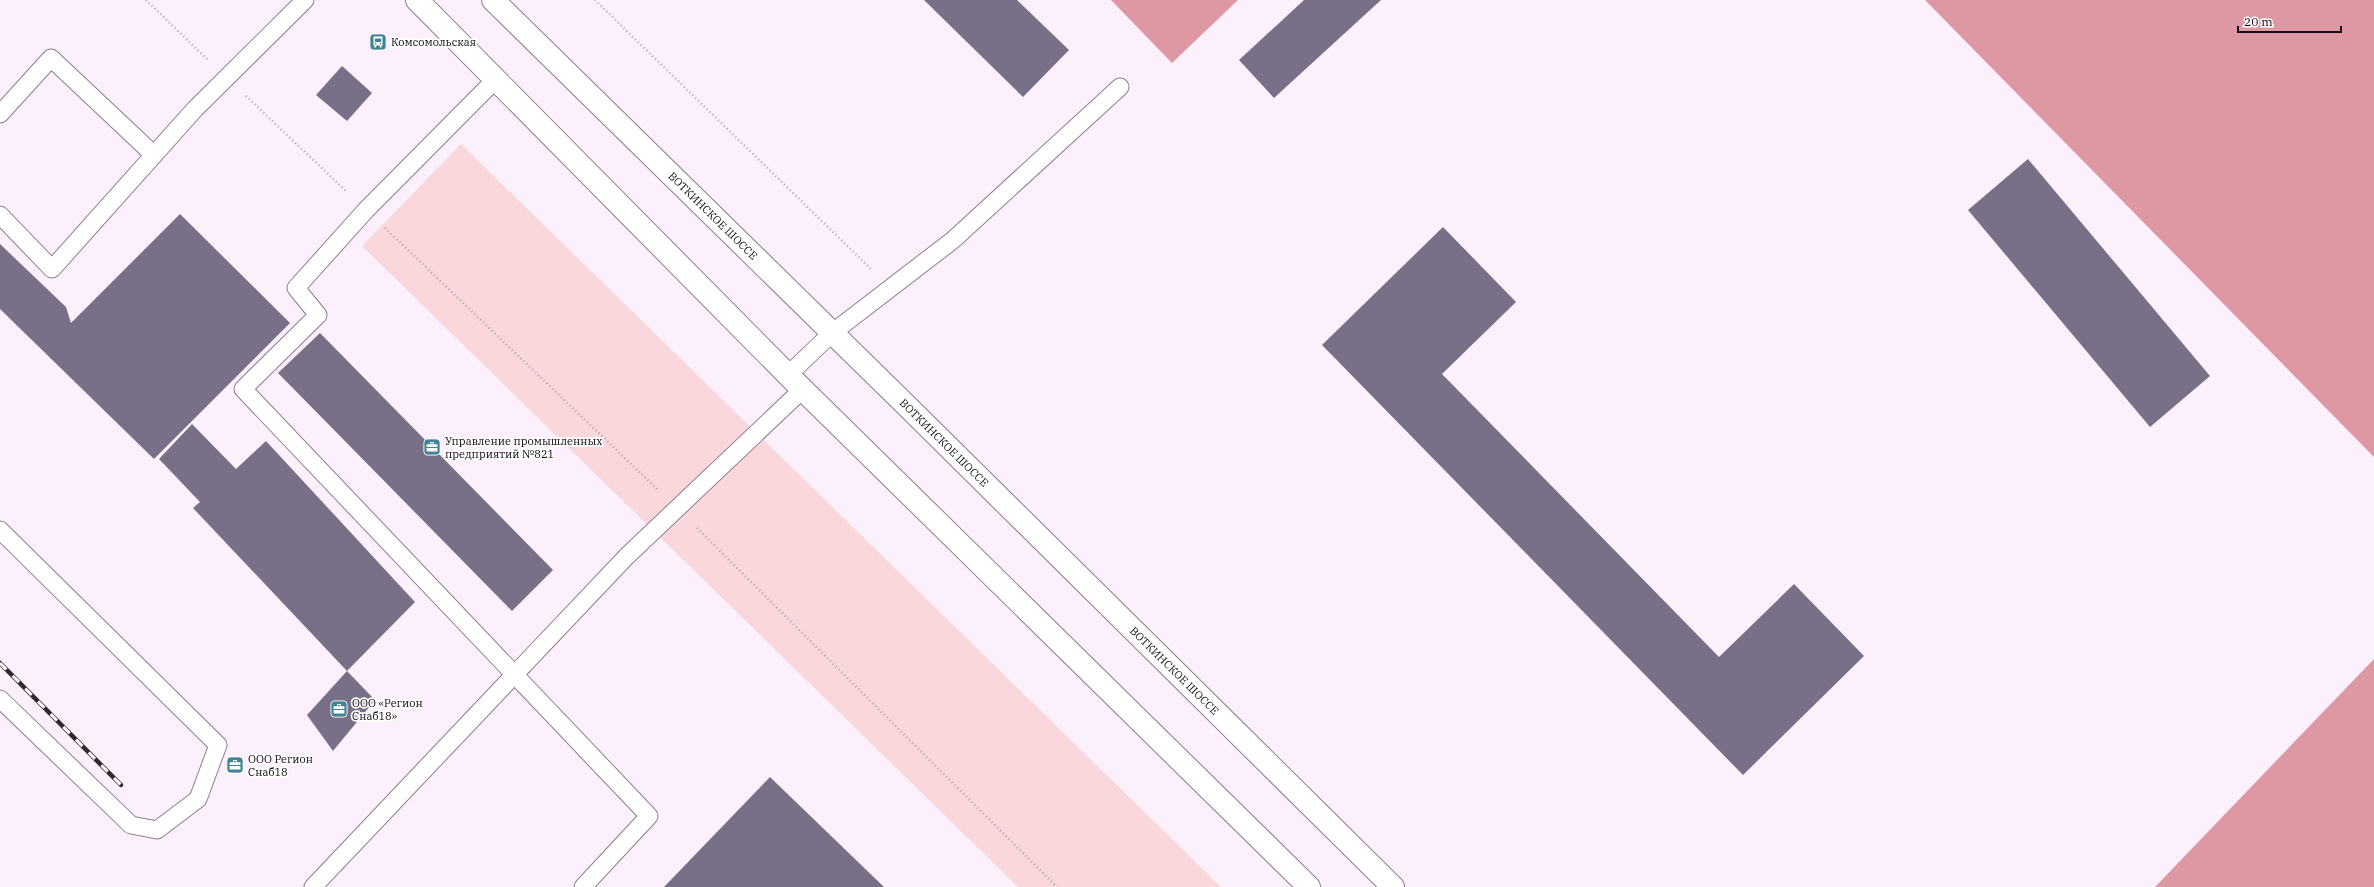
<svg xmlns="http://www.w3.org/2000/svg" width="2374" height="887" viewBox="0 0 2374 887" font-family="'IBM Plex Serif',serif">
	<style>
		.green { fill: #f9d7db }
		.forest { fill: #de98a4 }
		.building { fill: #797088 }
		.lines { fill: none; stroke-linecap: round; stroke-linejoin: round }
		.lane-casing { stroke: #8e7b8f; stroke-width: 19 }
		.primary-casing { stroke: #8e7b8f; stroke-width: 24 }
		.path { stroke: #ada2ad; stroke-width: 2.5; stroke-dasharray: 1 3; stroke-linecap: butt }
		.lane { stroke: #fff; stroke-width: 17 }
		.primary { stroke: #fff; stroke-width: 22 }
		.rail-casing { stroke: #312931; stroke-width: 4.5 }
		.rail { stroke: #fff; stroke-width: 3; stroke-dasharray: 9; stroke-linecap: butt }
		.labels { text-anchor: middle; stroke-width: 3.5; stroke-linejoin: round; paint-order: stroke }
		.poi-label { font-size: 11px; fill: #100910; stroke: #fff; text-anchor: start }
		.street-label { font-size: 11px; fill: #100910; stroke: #fff }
	</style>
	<rect width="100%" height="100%" fill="#fdf0fd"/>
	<!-- green -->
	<path class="green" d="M461,144l760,743h-203l-656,-641z"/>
	<!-- forest -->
	<g class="forest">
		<path d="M1111,0h127l-66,63z"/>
		<path d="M1925,0h449v457z"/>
		<path d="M2374,659v228h-219z"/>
	</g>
	<!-- building -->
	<g class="building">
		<path d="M924,0h93l52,50 -46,47z"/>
		<path d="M1304,0h77l-107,98 -35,-38z"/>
		<path d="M342,66l30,27 -25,28 -31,-26z"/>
		<path d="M2028,159l182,217 -60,51 -182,-217z"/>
		<path d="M180,214l110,109 -136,136 -154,-150v-65l66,63 5,16z"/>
		<path d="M1443,227l73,75 -74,72 277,283 75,-73 70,72 -121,119 -421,-430z"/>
		<path d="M320,333l233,237 -41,41 -234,-238z"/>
		<path d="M192,424l44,45 30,-28 149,161 -68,69 28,29 -42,51 -26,-36 40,-44 -154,-163 7,-6 -41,-43z"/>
		<path d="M770,777l114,110h-220z"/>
	</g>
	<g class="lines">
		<!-- lane casing -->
		<g class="lane-casing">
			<g id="lane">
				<path d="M496,79l-130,131 -70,78 22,27 -75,74 406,427 -66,71"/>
				<path d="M0,114l51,-56 103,97"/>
				<path d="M0,215l52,54 143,-160 110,-109"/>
				<path d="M788,375l44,-42 121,-93 167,-153"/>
				<path d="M0,530l218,215 -20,54 -41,31 -26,-5 -131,-126"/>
				<path d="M313,887l314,-331 176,-167"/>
			</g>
		</g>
		<!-- primary casing -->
		<g class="primary-casing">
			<g id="primary">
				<path d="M417,0l371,375 521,512"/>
				<path id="s1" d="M493,0l416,408 484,479"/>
			</g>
		</g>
		<!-- path -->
		<g class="path">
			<path d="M146,0l62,60"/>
			<path d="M595,0l276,269"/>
			<path d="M246,96l101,96"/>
			<path d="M385,228l272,261"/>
			<path d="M697,528l360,359"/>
		</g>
		<!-- lane -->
		<use href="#lane" class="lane"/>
		<!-- primary -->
		<use href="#primary" class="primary"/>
		<!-- rail casing -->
		<g class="rail-casing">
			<path id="rail" d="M0,663l121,122"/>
		</g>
		<!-- rail -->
		<use href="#rail" class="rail"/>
	</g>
	<!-- icons -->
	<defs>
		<g id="bus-square" transform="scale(0.9)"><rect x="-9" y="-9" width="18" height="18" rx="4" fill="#418494" stroke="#fff"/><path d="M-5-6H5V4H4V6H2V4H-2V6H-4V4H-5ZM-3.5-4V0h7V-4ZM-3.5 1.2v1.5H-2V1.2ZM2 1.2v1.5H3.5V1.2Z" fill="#fff"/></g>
		<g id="office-square" transform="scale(0.9)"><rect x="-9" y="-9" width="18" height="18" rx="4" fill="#418494" stroke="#fff"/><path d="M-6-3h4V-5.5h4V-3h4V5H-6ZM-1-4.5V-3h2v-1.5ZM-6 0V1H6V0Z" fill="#fff"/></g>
	</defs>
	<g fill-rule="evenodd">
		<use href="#bus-square" x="378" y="42"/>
		<use href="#office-square" x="432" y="447"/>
		<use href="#office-square" x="339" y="709"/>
		<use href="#office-square" x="235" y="765"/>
	</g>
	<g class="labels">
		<!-- poi labels -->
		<g class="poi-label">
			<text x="391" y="46">Комсомольская</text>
			<text x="445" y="445">Управление промышленных<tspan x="445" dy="13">предприятий №821</tspan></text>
			<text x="352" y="707">ООО «Регион<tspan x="352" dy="13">Снаб18»</tspan></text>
			<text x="248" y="763">ООО Регион<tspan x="248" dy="13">Снаб18</tspan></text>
		</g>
		<!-- street labels -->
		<g class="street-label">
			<text dy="4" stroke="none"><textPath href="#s1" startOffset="308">ВОТКИНСКОЕ ШОССЕ</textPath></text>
			<text dy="4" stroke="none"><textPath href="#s1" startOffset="632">ВОТКИНСКОЕ ШОССЕ</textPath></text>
			<text dy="4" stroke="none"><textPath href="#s1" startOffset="956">ВОТКИНСКОЕ ШОССЕ</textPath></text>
		</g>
	</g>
	<!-- scale -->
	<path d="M2238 26v6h103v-6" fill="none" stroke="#100910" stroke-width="2"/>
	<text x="2244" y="26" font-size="12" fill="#100910" stroke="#ffffff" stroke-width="3" paint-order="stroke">20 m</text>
</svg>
